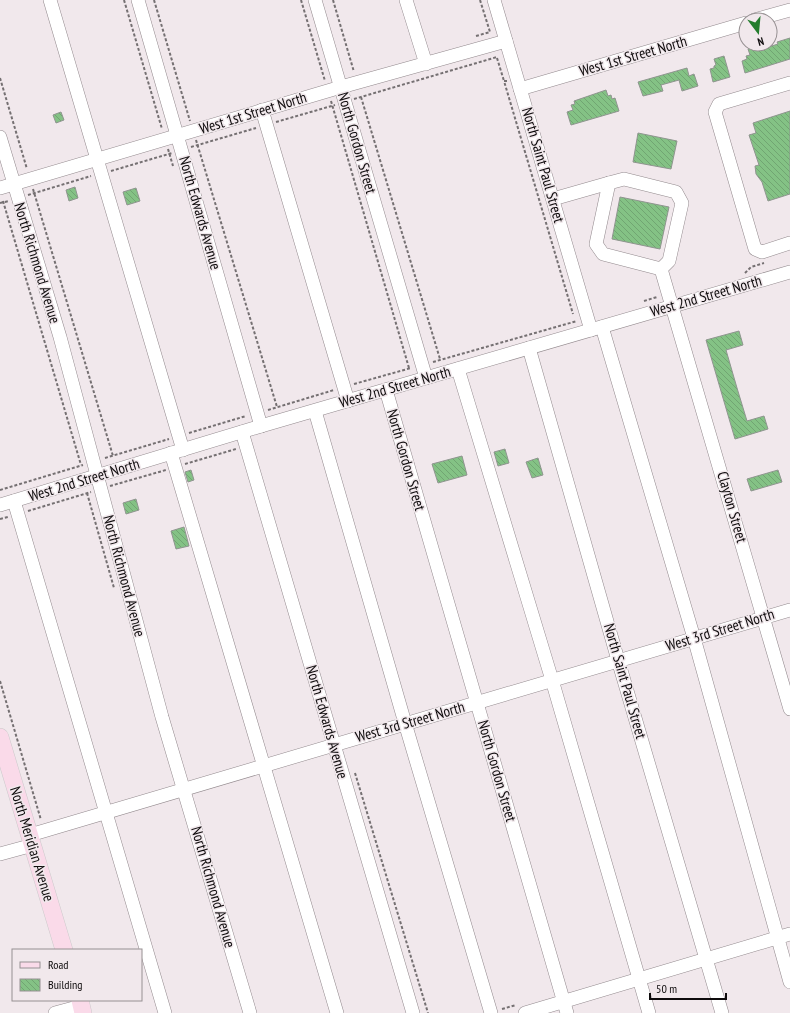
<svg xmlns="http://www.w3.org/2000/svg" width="790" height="1013" viewBox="0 0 790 1013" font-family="'PT Sans Narrow',sans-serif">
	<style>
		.building { fill: url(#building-back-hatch); stroke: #8f958f }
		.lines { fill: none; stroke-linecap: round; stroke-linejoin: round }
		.minor-casing { stroke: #938a8e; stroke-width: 14 }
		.major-casing { stroke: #cac9ca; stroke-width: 18 }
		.path { stroke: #757072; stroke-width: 2; stroke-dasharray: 3 2; stroke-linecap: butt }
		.minor { stroke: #fff; stroke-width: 13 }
		.major { stroke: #fadae9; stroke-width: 17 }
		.labels { text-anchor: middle; stroke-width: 3; stroke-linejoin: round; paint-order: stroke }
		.street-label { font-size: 15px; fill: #0e0b0c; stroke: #f1e8ec }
	</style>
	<defs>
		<pattern id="building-back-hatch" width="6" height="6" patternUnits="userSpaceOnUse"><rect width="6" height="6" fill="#84c285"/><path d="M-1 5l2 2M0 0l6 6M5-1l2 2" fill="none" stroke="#71a572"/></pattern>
	</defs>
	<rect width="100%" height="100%" fill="#f1e8ec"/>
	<!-- building -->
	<g class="building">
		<path d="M790,38v21l-45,14 -3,-12 5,-2 -1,-3 4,-1 -2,-6 10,-3 1,4 19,-6 -1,-2z"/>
		<path d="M724,56l6,21 -17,5 -3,-13 4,-1v-2l2,-1 -2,-6z"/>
		<path d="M687,68l2,8 5,-2 4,12 -16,5 -3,-11 -18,5 2,6 -20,5 -5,-14z"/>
		<path d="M606,90l2,6 3,-1 1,4 3,-1 4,13 -48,14 -4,-13 6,-2 -2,-5 4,-1 -1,-3z"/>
		<path d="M790,111v83l-22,7 -6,-19 -6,-8 -1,-8 4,-1 -10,-30 7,-2 -3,-10z"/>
		<path d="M61,112l3,8 -8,3 -3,-8z"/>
		<path d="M638,133l39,8 -6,28 -38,-7z"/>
		<path d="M75,187l3,11 -9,3 -3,-11z"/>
		<path d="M136,188l4,13 -13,4 -4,-13z"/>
		<path d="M620,197l49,10 -9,42 -48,-10z"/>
		<path d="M739,331l4,14 -17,5 11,38 10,33 17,-5 4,13 -33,10 -29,-99z"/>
		<path d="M505,449l4,14 -11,3 -4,-14z"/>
		<path d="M462,456l5,19 -29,8 -6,-19z"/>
		<path d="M538,458l5,17 -11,3 -6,-16z"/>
		<path d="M191,470l3,10 -6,2 -3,-10z"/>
		<path d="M778,470l4,12 -31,9 -4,-12z"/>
		<path d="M136,499l3,11 -13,4 -3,-11z"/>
		<path d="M184,527l5,19 -13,3 -5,-18z"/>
	</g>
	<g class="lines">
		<!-- minor casing -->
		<g class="minor-casing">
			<g id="minor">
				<path d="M50,0l133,450"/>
				<path d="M138,0l123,426"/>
				<path d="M315,0l111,378"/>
				<path d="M406,0l20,64"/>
				<path d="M494,0l97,330"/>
				<path d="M754,20l36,-10"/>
				<path d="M790,83l-71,21 -4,8 40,137 7,3 28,-9"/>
				<path d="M520,89l226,-66"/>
				<path d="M262,110l86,291"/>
				<path d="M0,137l60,200 102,380 88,296"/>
				<path d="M0,188l341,-101 165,-46"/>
				<path d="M553,199l56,-16"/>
				<path d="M661,269l8,-8 13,-58 -6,-11 -52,-13 -15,4 -13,61 7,10 58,15 129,440"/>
				<path d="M602,327l92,311 96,344"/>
				<path d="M529,348l89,312 104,353"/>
				<path d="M458,369l94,311 97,333"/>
				<path d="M386,390l181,623"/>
				<path d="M315,411l90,312 86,290"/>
				<path d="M242,432l171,581"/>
				<path d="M171,453l166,560"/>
				<path d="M14,501l151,512"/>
				<path d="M0,505l261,-79 529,-154"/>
				<path d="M30,835l760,-225"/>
				<path d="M0,854l33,-9"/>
				<path d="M55,1013l26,-7"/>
				<path d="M525,1013l265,-79"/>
			</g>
		</g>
		<!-- major casing -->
		<g class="major-casing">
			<g id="major">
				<path d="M0,737l64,213"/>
				<path d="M80,1000l3,13"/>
			</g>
		</g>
		<!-- path -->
		<g class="path">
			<path d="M124,0l38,129"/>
			<path d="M154,0l36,121"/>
			<path d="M301,0l24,81"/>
			<path d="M333,0l21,72"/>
			<path d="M480,0l10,32"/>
			<path d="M476,36l14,-4"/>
			<path d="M497,58l7,23"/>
			<path d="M0,78l27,91"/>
			<path d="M507,81h-3l69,233"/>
			<path d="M361,97l79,262"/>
			<path d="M354,99l143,-42"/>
			<path d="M331,101l78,267"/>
			<path d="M276,122l59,-17"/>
			<path d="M196,140l81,267"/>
			<path d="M191,147l65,-19"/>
			<path d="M168,149l5,17"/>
			<path d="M111,171l61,-18"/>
			<path d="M33,189l80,267"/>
			<path d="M28,195l63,-19"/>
			<path d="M3,201l78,264"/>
			<path d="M0,203l9,-2"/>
			<path d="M745,273l6,-6 13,-4"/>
			<path d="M644,301l13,-4"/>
			<path d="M433,362l144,-41"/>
			<path d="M354,384l57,-16"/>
			<path d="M268,410l66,-20"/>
			<path d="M189,433l57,-17"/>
			<path d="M105,458l64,-19"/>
			<path d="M185,464l51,-15"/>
			<path d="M110,486l56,-16"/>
			<path d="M0,490l83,-25"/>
			<path d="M87,493l27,95"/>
			<path d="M28,511l63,-19"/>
			<path d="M0,519l8,-2"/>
			<path d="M0,681l41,139"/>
			<path d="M355,773l73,240"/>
			<path d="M502,1009l14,-4"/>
		</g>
		<!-- minor -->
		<use href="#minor" class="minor"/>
		<!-- major -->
		<use href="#major" class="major"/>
	</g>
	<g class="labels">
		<!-- street labels -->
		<g class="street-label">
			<text transform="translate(633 56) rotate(-16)" y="5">West 1st Street North</text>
			<text transform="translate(253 113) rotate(-17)" y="5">West 1st Street North</text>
			<text transform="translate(357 143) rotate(74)" y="5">North Gordon Street</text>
			<text transform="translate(543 165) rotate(74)" y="5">North Saint Paul Street</text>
			<text transform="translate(200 213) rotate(74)" y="5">North Edwards Avenue</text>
			<text transform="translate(37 263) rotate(73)" y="5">North Richmond Avenue</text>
			<text transform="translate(706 296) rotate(-16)" y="5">West 2nd Street North</text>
			<text transform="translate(395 387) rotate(-16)" y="5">West 2nd Street North</text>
			<text transform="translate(406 460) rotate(74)" y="5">North Gordon Street</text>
			<text transform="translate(84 480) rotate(-17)" y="5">West 2nd Street North</text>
			<text transform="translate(732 507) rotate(74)" y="5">Clayton Street</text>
			<text transform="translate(124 576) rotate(75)" y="5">North Richmond Avenue</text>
			<text transform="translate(720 630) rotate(-17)" y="5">West 3rd Street North</text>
			<text transform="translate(625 681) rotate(74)" y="5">North Saint Paul Street</text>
			<text transform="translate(327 722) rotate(74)" y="5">North Edwards Avenue</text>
			<text transform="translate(410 722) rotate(-16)" y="5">West 3rd Street North</text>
			<text transform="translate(497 771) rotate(74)" y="5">North Gordon Street</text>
			<text transform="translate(32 844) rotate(73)" y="5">North Meridian Avenue</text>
			<text transform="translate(213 887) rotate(74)" y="5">North Richmond Avenue</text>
		</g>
	</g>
	<!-- legend -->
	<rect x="12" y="949" width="130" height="52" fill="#f1e8ec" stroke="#969092"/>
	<rect x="20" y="962" width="20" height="6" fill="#fadae9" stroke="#969092"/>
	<text x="48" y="969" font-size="12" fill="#0e0b0c">Road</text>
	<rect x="20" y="979" width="20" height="12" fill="url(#building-back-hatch)" stroke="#969092"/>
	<text x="48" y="989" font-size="12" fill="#0e0b0c">Building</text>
	<!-- north arrow -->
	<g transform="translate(758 32) rotate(164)"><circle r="19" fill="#f1e8ec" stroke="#969092"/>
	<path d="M0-3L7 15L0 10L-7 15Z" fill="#237d2d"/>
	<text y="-6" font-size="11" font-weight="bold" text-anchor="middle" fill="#0e0b0c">N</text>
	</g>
	<!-- scale -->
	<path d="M650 993v6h76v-6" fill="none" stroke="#0e0b0c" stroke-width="2"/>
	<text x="656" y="993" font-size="12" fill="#0e0b0c" stroke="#f1e8ec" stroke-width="3" paint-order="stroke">50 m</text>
</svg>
